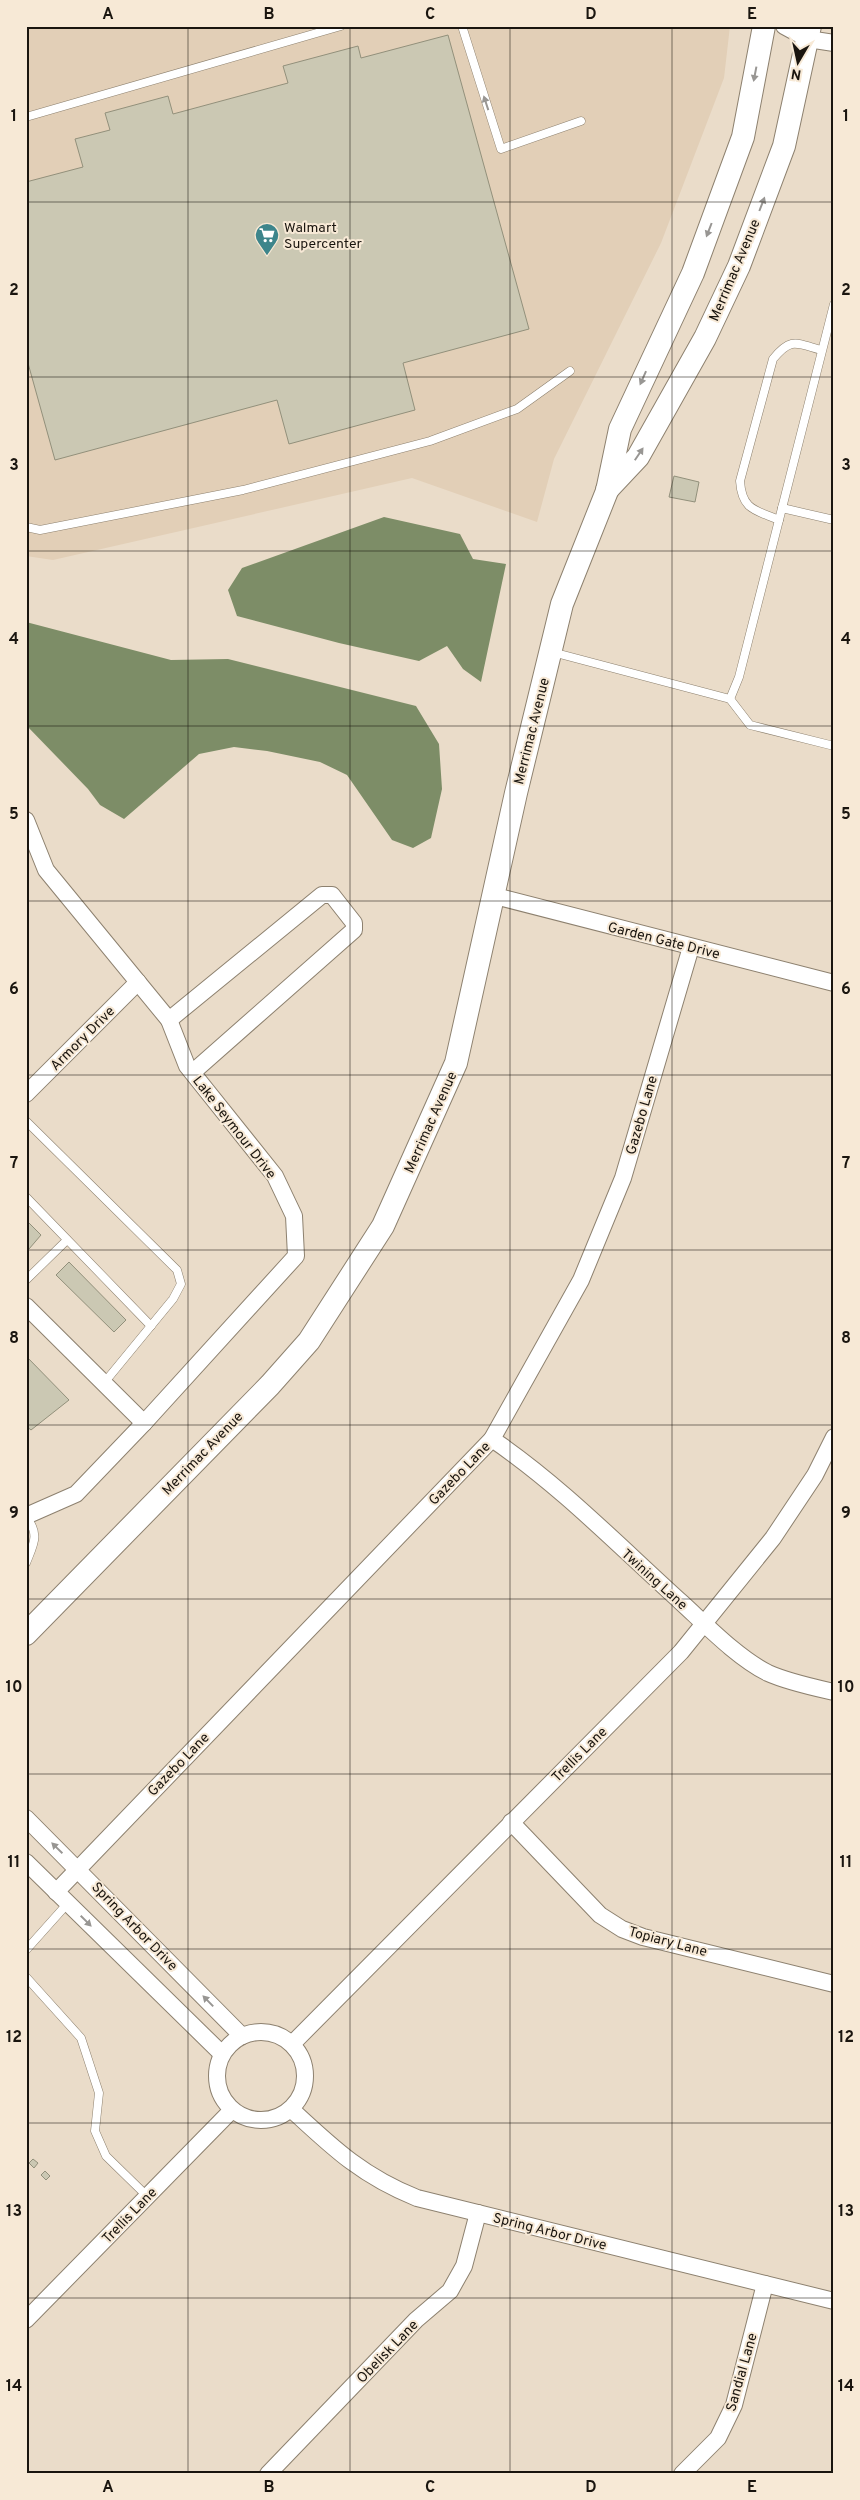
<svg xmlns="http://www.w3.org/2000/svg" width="860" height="2500" viewBox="0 0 860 2500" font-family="Overpass,sans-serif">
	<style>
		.built { fill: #e2cfb7 }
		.water { fill: #7d8d67 }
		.building { fill: #cbc8b3; stroke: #92907b }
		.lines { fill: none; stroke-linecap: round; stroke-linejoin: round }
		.lane-casing { stroke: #8d816f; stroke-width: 9 }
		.street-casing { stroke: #8d816f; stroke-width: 18 }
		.secondary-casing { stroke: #8d816f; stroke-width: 24 }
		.lane { stroke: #fff; stroke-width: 8 }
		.street { stroke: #fff; stroke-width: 16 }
		.secondary { stroke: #fff; stroke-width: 22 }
		.oneway { fill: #989693 }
		.grid { fill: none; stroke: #1a150f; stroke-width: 1; stroke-opacity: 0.55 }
		.labels { text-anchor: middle; stroke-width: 4; stroke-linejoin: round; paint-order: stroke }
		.poi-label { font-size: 14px; fill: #1a150f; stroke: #f7e9d6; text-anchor: start }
		.street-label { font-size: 14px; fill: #1a150f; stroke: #f7e9d6 }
		.neatline { fill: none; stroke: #1a150f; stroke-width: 2 }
		.grid-label { font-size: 16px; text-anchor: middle; font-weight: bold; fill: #1a150f }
	</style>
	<rect width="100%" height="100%" fill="#eadcc9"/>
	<!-- built -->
	<path class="built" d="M26,26h704l-6,52 -63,165 -107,216 -17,63 -125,-44 -359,82 -27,-4z"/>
	<!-- water -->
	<g class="water">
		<path d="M384,517l76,17 13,25 33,5 -25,118 -18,-13 -16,-23 -28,15 -80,-18 -102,-27 -9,-26 14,-22z"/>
		<path d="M26,622l145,38 57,-1 188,47 23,38 3,45 -11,49 -18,10 -21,-8 -45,-65 -27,-13 -53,-11 -33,-4 -35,7 -75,65 -24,-14 -12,-16 -62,-64z"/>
	</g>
	<!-- building -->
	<g class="building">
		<path d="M448,35l81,294 -126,34 12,47 -126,34 -12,-44 -222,60 -29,-104v-174l57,-15 -8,-28 35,-9 -5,-17 63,-17 5,18 115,-31 -5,-17 75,-20 3,12z"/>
		<path d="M674,476l25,6 -4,20 -26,-5z"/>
		<path d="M26,1220l15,15 -12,14 -3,-3z"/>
		<path d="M69,1262l57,58 -12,12 -58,-57z"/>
		<path d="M26,1356l43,44 -38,30 -5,-4z"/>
		<path d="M33,2159l5,4 -4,5 -5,-5z"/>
		<path d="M45,2171l5,5 -4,4 -5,-5z"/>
	</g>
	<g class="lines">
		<!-- lane casing -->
		<g class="lane-casing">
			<g id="lane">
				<path d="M462,26l39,123 80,-28"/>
				<path d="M26,117l315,-91"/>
				<path d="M782,508l52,12"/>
				<path d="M779,520c-24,-10 -37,-10 -39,-39l33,-122c18,-22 23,-16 48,-9"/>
				<path d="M26,527l14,3 203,-40 187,-49 87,-32 53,-38"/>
				<path d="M552,652l178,47 20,26 84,21"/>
				<path d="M730,699l9,-22 95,-373"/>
				<path d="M26,1121l151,149 4,14 -8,15 -69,84"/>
				<path d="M26,1197l125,129"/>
				<path d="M26,1280l41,-40"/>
				<path d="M26,1563c8,-20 14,-28 0,-47"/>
				<path d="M26,1950l42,-47"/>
				<path d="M26,1977l55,61 18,55 -4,38 11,25 42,41"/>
			</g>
		</g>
		<!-- street casing -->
		<g class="street-casing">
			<g id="street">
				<path d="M784,26l24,13 26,4"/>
				<path d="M26,820l20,50 123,150 18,46 88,110 19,40 2,40 -152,167 -68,71 -50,22"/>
				<path d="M495,896l339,87"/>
				<path d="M169,1020l153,-125h10l22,28v7l-161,142"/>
				<path d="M26,1094l112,-112"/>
				<path d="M26,1306l118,117"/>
				<path d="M492,1439c69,47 128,108 190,164 25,23 56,55 86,70 20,9 44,14 66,19"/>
				<path d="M26,1818l216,218"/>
				<path d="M511,1822l89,93 22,14 21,8 191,47"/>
				<path d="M26,1862l196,192"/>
				<path d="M56,1892l436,-453 89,-159 42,-102 68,-231"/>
				<circle cx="261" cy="2076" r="44"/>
				<path d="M292,2044l389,-392 92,-114 42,-63 19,-38"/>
				<path d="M291,2109c42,39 71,67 126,89l417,103"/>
				<path d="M26,2320l206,-210"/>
				<path d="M268,2474l148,-154 34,-29 14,-25 14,-53"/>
				<path d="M682,2474l36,-36 16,-33 31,-121"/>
			</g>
		</g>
		<!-- secondary casing -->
		<g class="secondary-casing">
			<g id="secondary">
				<path d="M607,490l31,-33 67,-119 34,-72 45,-120 26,-120"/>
				<path d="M26,1634l244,-249 39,-44 74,-115 73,-163 60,-270 46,-189 45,-113 13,-62 73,-156 50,-136 21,-111"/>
			</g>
		</g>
		<!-- lane -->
		<use href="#lane" class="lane"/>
		<!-- street -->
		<use href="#street" class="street"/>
		<!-- secondary -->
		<use href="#secondary" class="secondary"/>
	</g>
	<!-- one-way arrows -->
	<defs><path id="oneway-solid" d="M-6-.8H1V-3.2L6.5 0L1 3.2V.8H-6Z" transform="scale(1.25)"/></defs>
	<g class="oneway">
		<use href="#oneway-solid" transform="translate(755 74) rotate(101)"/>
		<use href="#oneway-solid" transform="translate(486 103) rotate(-108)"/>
		<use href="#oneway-solid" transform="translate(762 204) rotate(-69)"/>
		<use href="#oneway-solid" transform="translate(709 230) rotate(111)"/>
		<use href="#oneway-solid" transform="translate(643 378) rotate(114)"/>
		<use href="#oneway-solid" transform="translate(639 454) rotate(-56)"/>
		<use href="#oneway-solid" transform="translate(57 1848) rotate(-136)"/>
		<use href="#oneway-solid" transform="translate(86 1921) rotate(45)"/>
		<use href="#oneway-solid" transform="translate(208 2001) rotate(-134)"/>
	</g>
	<!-- grid -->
	<path class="grid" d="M188,26v2448M350,26v2448M510,26v2448M672,26v2448M26,202h808M26,377h808M26,551h808M26,726h808M26,901h808M26,1075h808M26,1250h808M26,1425h808M26,1599h808M26,1774h808M26,1949h808M26,2123h808M26,2298h808"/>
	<!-- icons -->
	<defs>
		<g id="supermarket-pin" transform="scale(1.25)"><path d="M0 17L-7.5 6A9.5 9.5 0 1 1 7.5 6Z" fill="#3d858b" stroke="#f7e9d6"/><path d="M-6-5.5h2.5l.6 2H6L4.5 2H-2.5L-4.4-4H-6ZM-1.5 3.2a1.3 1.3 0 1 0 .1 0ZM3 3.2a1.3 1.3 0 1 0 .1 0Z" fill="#fff"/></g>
	</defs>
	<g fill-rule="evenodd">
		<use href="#supermarket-pin" x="267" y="235"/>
	</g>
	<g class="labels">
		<!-- poi labels -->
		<g class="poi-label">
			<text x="284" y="232">Walmart<tspan x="284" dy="16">Supercenter</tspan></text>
		</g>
		<!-- street labels -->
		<g class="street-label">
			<text transform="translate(734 270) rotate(-67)" y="5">Merrimac Avenue</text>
			<text transform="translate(531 731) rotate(-76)" y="5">Merrimac Avenue</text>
			<text transform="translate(664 940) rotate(14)" y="5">Garden Gate Drive</text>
			<text transform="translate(82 1038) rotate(-45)" y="5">Armory Drive</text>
			<text transform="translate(641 1115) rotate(-74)" y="5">Gazebo Lane</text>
			<text transform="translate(430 1122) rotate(-66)" y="5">Merrimac Avenue</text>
			<text transform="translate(235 1127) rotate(52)" y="5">Lake Seymour Drive</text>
			<text transform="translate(202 1453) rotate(-46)" y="5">Merrimac Avenue</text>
			<text transform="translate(459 1473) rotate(-46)" y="5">Gazebo Lane</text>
			<text transform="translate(655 1579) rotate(42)" y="5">Twining Lane</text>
			<text transform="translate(579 1754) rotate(-45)" y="5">Trellis Lane</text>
			<text transform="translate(178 1764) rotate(-46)" y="5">Gazebo Lane</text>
			<text transform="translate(135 1926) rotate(46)" y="5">Spring Arbor Drive</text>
			<text transform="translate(668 1941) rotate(15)" y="5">Topiary Lane</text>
			<text transform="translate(129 2215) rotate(-46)" y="5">Trellis Lane</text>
			<text transform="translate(550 2231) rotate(14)" y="5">Spring Arbor Drive</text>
			<text transform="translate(387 2351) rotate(-46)" y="5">Obelisk Lane</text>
			<text transform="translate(741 2372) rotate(-74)" y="5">Sandial Lane</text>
		</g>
	</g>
	<!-- border -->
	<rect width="860" height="2500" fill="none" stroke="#f7e9d6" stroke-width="55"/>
	<!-- north arrow -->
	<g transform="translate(798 62) rotate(189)" stroke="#f7e9d6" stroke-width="4" paint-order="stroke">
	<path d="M0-4L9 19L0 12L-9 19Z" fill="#1a150f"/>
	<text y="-8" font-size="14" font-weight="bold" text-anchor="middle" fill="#1a150f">N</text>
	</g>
	<rect x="28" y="28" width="804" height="2444" class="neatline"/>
	<g class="grid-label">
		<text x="108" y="19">A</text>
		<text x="269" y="19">B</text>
		<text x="430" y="19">C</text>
		<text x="591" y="19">D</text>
		<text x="752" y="19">E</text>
		<text x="14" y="121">1</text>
		<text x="846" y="121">1</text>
		<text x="14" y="295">2</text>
		<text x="846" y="295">2</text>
		<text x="14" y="470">3</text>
		<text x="846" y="470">3</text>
		<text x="14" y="644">4</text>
		<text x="846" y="644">4</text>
		<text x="14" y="819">5</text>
		<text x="846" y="819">5</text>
		<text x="14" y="994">6</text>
		<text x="846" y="994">6</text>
		<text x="14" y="1168">7</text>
		<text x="846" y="1168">7</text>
		<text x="14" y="1343">8</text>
		<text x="846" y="1343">8</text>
		<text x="14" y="1518">9</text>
		<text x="846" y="1518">9</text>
		<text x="14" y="1692">10</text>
		<text x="846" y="1692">10</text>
		<text x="14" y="1867">11</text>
		<text x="846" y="1867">11</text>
		<text x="14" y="2042">12</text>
		<text x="846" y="2042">12</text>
		<text x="14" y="2216">13</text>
		<text x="846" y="2216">13</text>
		<text x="14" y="2391">14</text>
		<text x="846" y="2391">14</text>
		<text x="108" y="2492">A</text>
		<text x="269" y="2492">B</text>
		<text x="430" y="2492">C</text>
		<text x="591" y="2492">D</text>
		<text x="752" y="2492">E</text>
	</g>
</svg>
